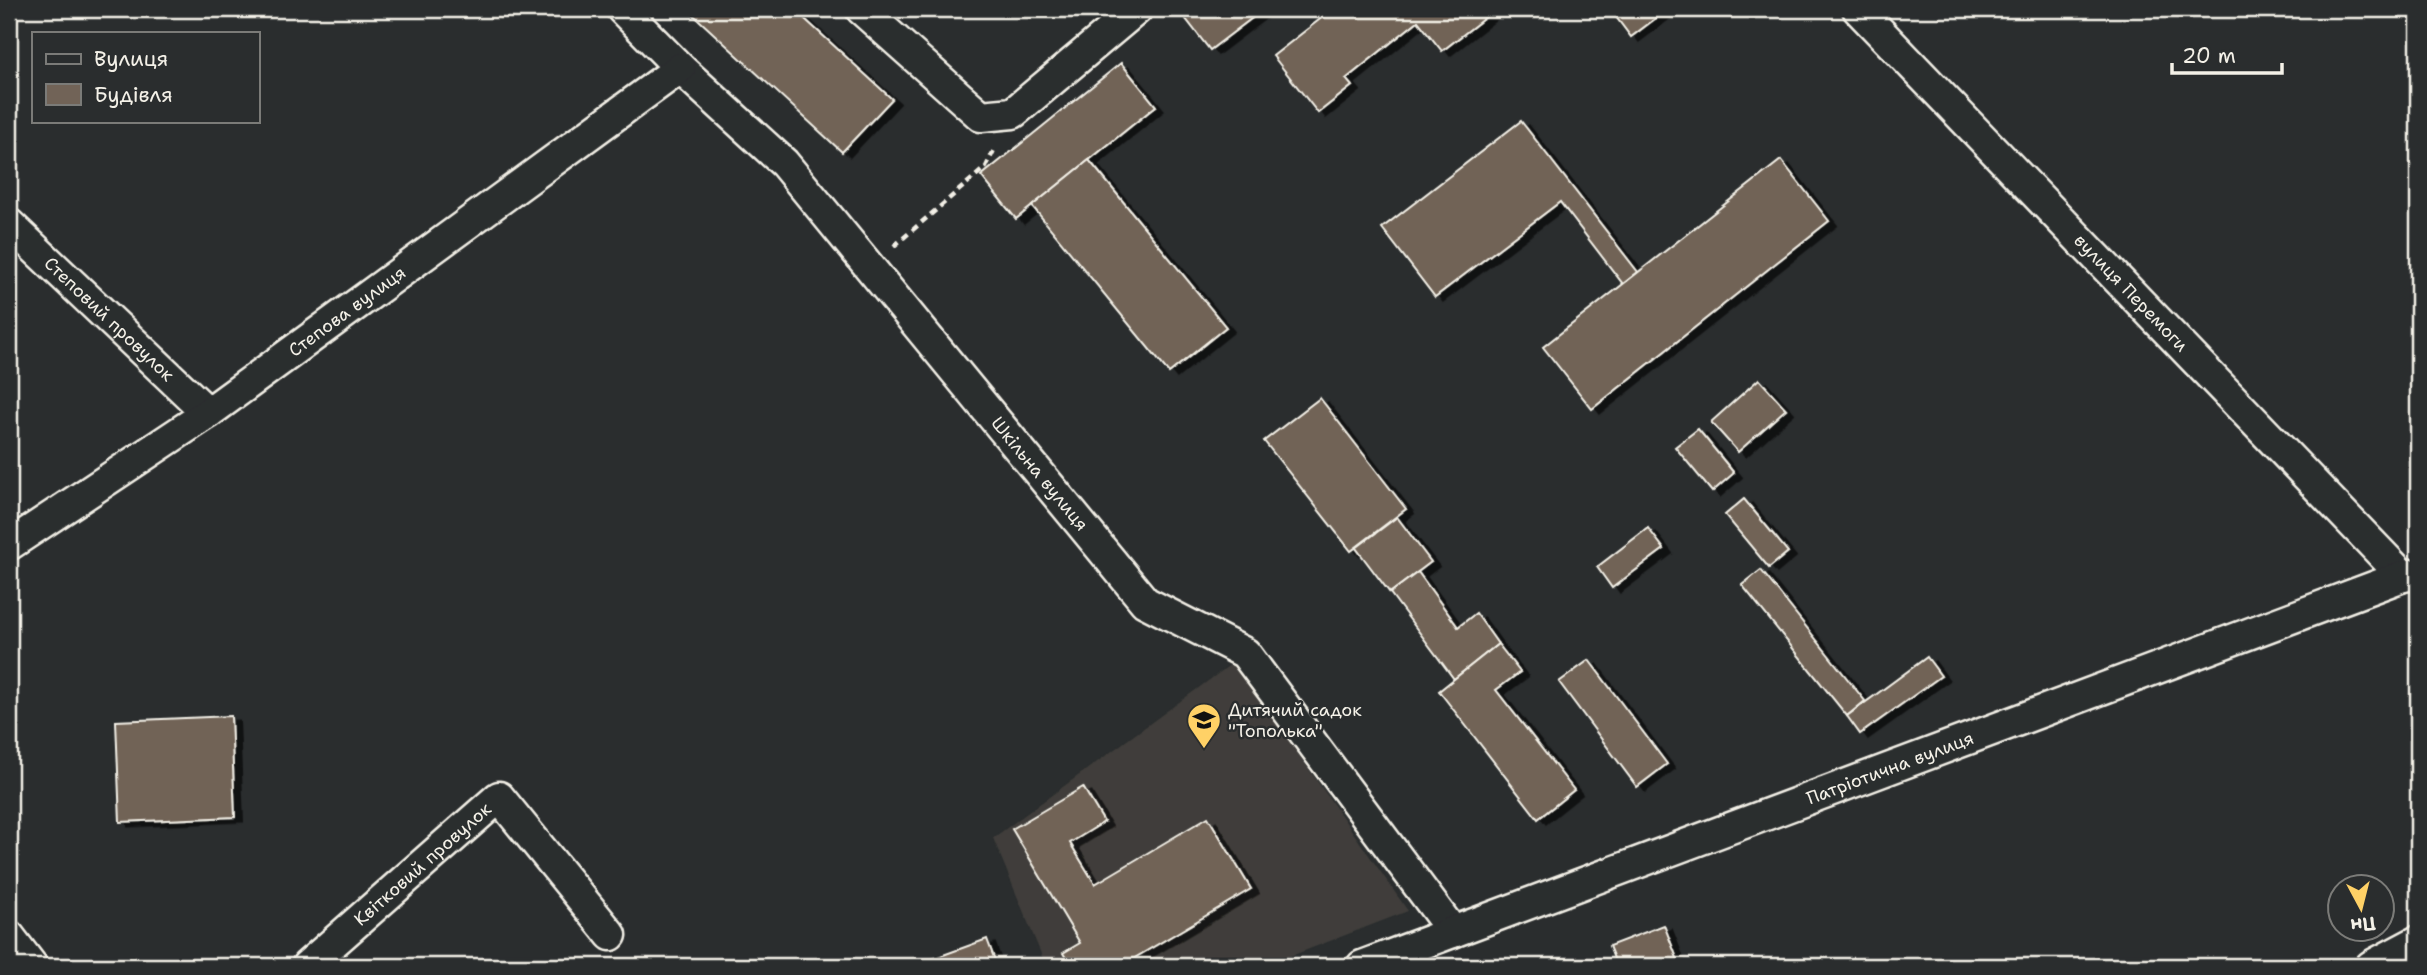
<svg xmlns="http://www.w3.org/2000/svg" width="2427" height="975" viewBox="0 0 2427 975" font-family="'Shantell Sans',sans-serif">
	<style>
		.built { fill: #3f3d3a }
		.building { fill: #716357; stroke: #f4f1e8; stroke-width: 2; filter: url(#shadow) }
		.lines { fill: none; stroke-linecap: round; stroke-linejoin: round }
		.minor-casing { stroke: #f4f1e8; stroke-width: 35 }
		.path { stroke: #f4f1e8; stroke-width: 4.5; stroke-dasharray: 7 5; stroke-linecap: butt }
		.minor { stroke: #2a2d2e; stroke-width: 30 }
		.labels { text-anchor: middle; stroke-width: 5; stroke-linejoin: round; paint-order: stroke }
		.street-label { font-size: 18px; fill: #f4f1e8; stroke: #2a2d2e }
		.poi-label { font-size: 18px; fill: #f4f1e8; stroke: #2a2d2e; text-anchor: start }
	</style>
	<defs>
		<filter id="shadow"><feDropShadow dx="8" dy="4.5" stdDeviation="0" flood-color="#0009"/></filter>
	</defs>
	<rect width="100%" height="100%" fill="#2a2d2e"/>
	<filter id="ink" filterUnits="userSpaceOnUse"><feTurbulence type="fractalNoise" baseFrequency=".0143" numOctaves="2"/><feDisplacementMap in="SourceGraphic" scale="14" xChannelSelector="R" yChannelSelector="G"/><feConvolveMatrix kernelMatrix="1 2 1 2 8 2 1 2 1" color-interpolation-filters="sRGB"/></filter>
	<g filter="url(#ink)">
		<!-- built -->
		<path class="built" d="M1234,662l174,249 -143,55h-219l-53,-128z"/>
		<!-- building -->
		<g class="building">
			<path d="M687,9h107l98,90 -50,53z"/>
			<path d="M1181,9h83l-54,41 -31,-40z"/>
			<path d="M1333,9h163l-54,42 -24,-30 -72,58 6,7 -34,27 -45,-57z"/>
			<path d="M1610,9h58l-37,28z"/>
			<path d="M1121,63l35,43 -140,113 -35,-43z"/>
			<path d="M1521,121l117,151 -15,12 -63,-82 -125,95 -53,-69z"/>
			<path d="M1089,160l137,167 -57,46 -137,-167z"/>
			<path d="M1781,160l48,61 -237,188 -49,-62z"/>
			<path d="M1759,379l27,30 -48,43 -27,-30z"/>
			<path d="M1320,398l86,111 -55,42 -87,-110z"/>
			<path d="M1698,429l36,44 -22,19 -37,-45z"/>
			<path d="M1744,499l44,53 -19,16 -44,-53z"/>
			<path d="M1397,517l34,45 -41,31 -34,-45z"/>
			<path d="M1648,528l16,21 -52,39 -15,-21z"/>
			<path d="M1761,570l104,131 -18,15 -105,-131z"/>
			<path d="M1418,572l40,55 18,-14 22,31 -44,35 -64,-86z"/>
			<path d="M1498,644l22,28 -24,18 78,100 -36,29 -99,-128z"/>
			<path d="M1927,657l14,19 -81,58 -13,-18z"/>
			<path d="M1589,660l78,104 -30,23 -78,-105z"/>
			<path d="M231,716l4,101 -115,5 -4,-101z"/>
			<path d="M1083,787l21,35 -34,21 25,41 113,-67 43,72 -130,77h-50l-8,-13 17,-10 -68,-114z"/>
			<path d="M1664,925l16,41h-63l-8,-20z"/>
			<path d="M987,939l10,27h-84z"/>
		</g>
		<g class="lines">
			<!-- minor casing -->
			<g class="minor-casing">
				<g id="minor">
					<path id="s1" d="M622,9l58,59 104,95 361,439 100,51 208,279"/>
					<path d="M861,9l120,107 32,-3 124,-104"/>
					<path id="s2" d="M1858,9l545,567"/>
					<path id="s3" d="M9,224l199,189"/>
					<path id="s4" d="M9,545l199,-132 472,-345"/>
					<path d="M9,936l23,30"/>
					<path id="s5" d="M307,966l192,-169 112,138"/>
					<path id="s6" d="M1362,966l1041,-390 15,-2"/>
					<path d="M2371,966l47,-25"/>
				</g>
			</g>
			<!-- path -->
			<path class="path" d="M894,246l92,-79 9,-19"/>
			<!-- minor -->
			<use href="#minor" class="minor"/>
		</g>
	</g>
	<!-- icons -->
	<defs>
		<g id="school-pin" transform="scale(1.75)"><path d="M0 17L-7.5 6A9.5 9.5 0 1 1 7.5 6Z" fill="#ffd166" stroke="#2a2d2e"/><path d="M0-5L7-2L0 1L-7-2ZM-4 1L0 2.5L4 1V4Q0 6-4 4Z" fill="#111"/></g>
	</defs>
	<g fill-rule="evenodd">
		<use href="#school-pin" x="1204" y="720"/>
	</g>
	<g class="labels">
		<!-- street labels -->
		<g class="street-label">
			<text dy="6" stroke="none"><textPath href="#s2" startOffset="394">вулиця Перемоги</textPath></text>
			<text dy="6" stroke="none"><textPath href="#s4" startOffset="411">Степова вулиця</textPath></text>
			<text dy="6" stroke="none"><textPath href="#s3" startOffset="138">Степовий провулок</textPath></text>
			<text dy="6" stroke="none"><textPath href="#s1" startOffset="626">Шкільна вулиця</textPath></text>
			<text dy="6" stroke="none"><textPath href="#s6" startOffset="564">Патріотична вулиця</textPath></text>
			<text dy="6" stroke="none"><textPath href="#s5" startOffset="154">Квітковий провулок</textPath></text>
		</g>
		<!-- poi labels -->
		<g class="poi-label">
			<text x="1228" y="716">Дитячий садок<tspan x="1228" dy="21">"Тополька"</tspan></text>
		</g>
	</g>
	<!-- margin -->
	<rect width="2427" height="975" fill="none" stroke="#2a2d2e" stroke-width="35"/>
	<rect x="18" y="18" width="2392" height="940" fill="none" stroke="#f4f1e8" stroke-width="2.5" filter="url(#ink)"/>
	<!-- legend -->
	<rect x="32" y="32" width="228" height="91" fill="#2a2d2e" stroke="#7b7b78" stroke-width="2"/>
	<rect x="46" y="54" width="35" height="10" fill="#2a2d2e" stroke="#7b7b78" stroke-width="2"/>
	<text x="94" y="66" font-size="21" fill="#f4f1e8">Вулиця</text>
	<rect x="46" y="84" width="35" height="21" fill="#716357" stroke="#7b7b78" stroke-width="2"/>
	<text x="94" y="102" font-size="21" fill="#f4f1e8">Будівля</text>
	<!-- north arrow -->
	<g transform="translate(2361 908) rotate(173)"><circle r="33" fill="#2a2d2e" stroke="#7b7b78" stroke-width="2"/>
	<path d="M0-5L12 26L0 18L-12 26Z" fill="#ffd166"/>
	<text y="-10" font-size="19" font-weight="bold" text-anchor="middle" fill="#f4f1e8">Пн</text>
	</g>
	<!-- scale -->
	<path d="M2172 63v10h110v-10" fill="none" stroke="#f4f1e8" stroke-width="3.5"/>
	<text x="2182" y="63" font-size="21" fill="#f4f1e8" stroke="#2a2d2e" stroke-width="5" paint-order="stroke">20 m</text>
</svg>
